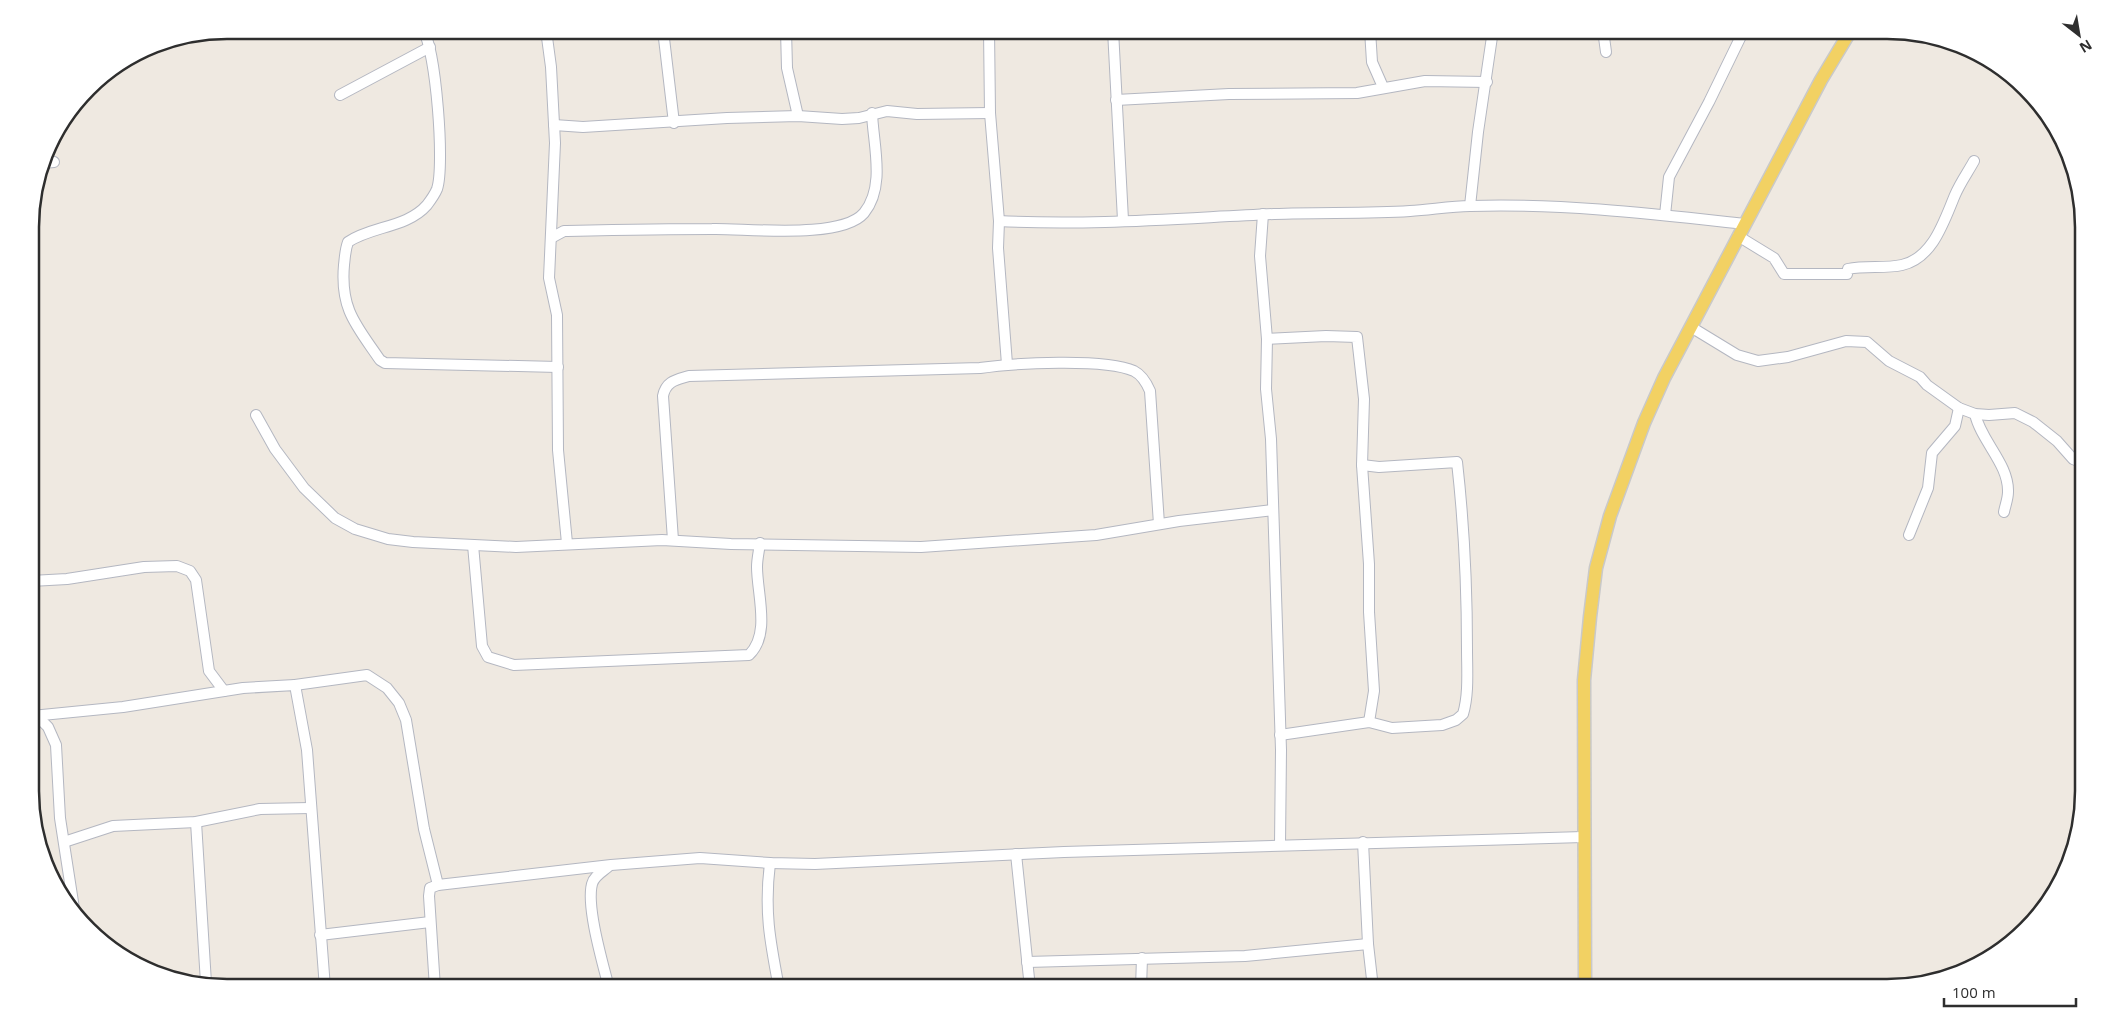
<svg xmlns="http://www.w3.org/2000/svg" width="2114" height="1018" viewBox="0 0 2114 1018" font-family="'Open Sans',sans-serif">
	<style>
		.lines { fill: none; stroke-linecap: round; stroke-linejoin: round }
		.minor-casing { stroke: #b4b7c1; stroke-width: 12 }
		.major-casing { stroke: #c9c9c9; stroke-width: 15 }
		.minor { stroke: #fff; stroke-width: 10 }
		.major { stroke: #f2d163; stroke-width: 12 }
		.rim { fill: none; stroke: #2e2e2e; stroke-width: 2.5 }
	</style>
	<rect width="100%" height="100%" fill="#efe9e1"/>
	<g class="lines">
		<!-- minor casing -->
		<g class="minor-casing">
			<g id="minor">
				<path d="M423,30c13,20 22,136 14,159 -2,5 -7,12 -10,16 -20,23 -56,21 -79,37 -3,8 -3,15 -4,23 -4,45 13,61 36,95l5,3 173,4"/>
				<path d="M546,30l5,37 4,76 -6,135 8,37 1,135 9,93"/>
				<path d="M663,30l11,93"/>
				<path d="M786,30l1,38 11,48"/>
				<path d="M989,30l1,83 9,108 -1,27 9,116"/>
				<path d="M1113,30l10,190"/>
				<path d="M1370,30l2,32 11,25"/>
				<path d="M1603,30l3,22"/>
				<path d="M340,95l90,-48"/>
				<path d="M1116,100l113,-6 128,-1 68,-12 62,1"/>
				<path d="M554,125l29,2 144,-9 71,-2 44,3 17,-1 28,-7 30,3 73,-1"/>
				<path d="M44,163l10,-1"/>
				<path d="M1470,206l8,-74 15,-102"/>
				<path d="M1263,214l-3,42 7,83 -1,50 5,50 10,311 -1,95"/>
				<path d="M1665,215l4,-38 40,-75 35,-72"/>
				<path d="M999,221c92,5 184,-3 275,-7 46,-2 91,0 136,-3 20,-1 40,-5 60,-5 92,-3 184,8 275,18"/>
				<path d="M1738,236l36,22 10,16h63l1,-5c18,-4 36,0 54,-4 31,-7 42,-44 53,-70 5,-12 13,-23 19,-34"/>
				<path d="M551,238l13,-7c50,-1 99,-2 148,-2 33,-1 129,11 152,-16 22,-27 9,-69 8,-100"/>
				<path d="M1691,327l46,28 21,6 30,-4 58,-16 21,1 22,19 31,16 7,8 32,23 16,6 14,1 26,-2 18,9 24,19 16,18 10,4"/>
				<path d="M1267,339l59,-3 31,1 7,62 -2,66 7,99v48l5,79 -5,31"/>
				<path d="M1975,414c6,27 34,50 33,78 0,7 -3,14 -4,20"/>
				<path d="M256,415l19,34 29,39 31,30 20,11 33,10 25,3 103,5 146,-7 69,4 190,3 175,-12 83,-14 94,-11"/>
				<path d="M1909,535l19,-47 4,-35 23,-27 4,-18"/>
				<path d="M673,540l-10,-144c3,-15 13,-16 26,-20l291,-8c34,-5 125,-10 154,3 8,4 13,13 16,20l9,133"/>
				<path d="M473,545l9,101 6,11 26,8 235,-10c22,-21 8,-61 8,-88 0,-8 2,-16 3,-24"/>
				<path d="M31,581l36,-2 77,-12 33,-1 13,5 6,9 13,91 15,20"/>
				<path d="M295,685l72,-10 20,13 12,15 7,17 18,109 14,56"/>
				<path d="M32,716l91,-9 120,-19 52,-3 12,65 18,238"/>
				<path d="M37,716l11,11 8,18 4,73 15,97"/>
				<path d="M1280,735l89,-13 23,6 50,-3 14,-5 7,-6c6,-20 4,-44 4,-65 0,-62 -3,-125 -10,-187l-78,5 -17,-2"/>
				<path d="M196,822l10,161"/>
				<path d="M64,842l49,-16 83,-4 64,-13 50,-1"/>
				<path d="M1363,842l5,102 5,44"/>
				<path d="M1016,854l14,134"/>
				<path d="M770,863c-6,48 0,78 9,125"/>
				<path d="M608,867c-6,5 -14,9 -16,17 -6,23 11,80 17,104"/>
				<path d="M320,935l110,-13"/>
				<path d="M1027,962l218,-6 123,-12"/>
				<path d="M435,988l-6,-92 1,-8 8,-3 173,-20 89,-7 70,5 45,1 249,-12 519,-15"/>
				<path d="M1141,988l1,-30"/>
			</g>
		</g>
		<!-- major casing -->
		<g class="major-casing">
			<path id="major" d="M1585,988l-1,-308 6,-63 6,-49 14,-52 34,-93 20,-45 157,-298 30,-50"/>
		</g>
		<!-- minor -->
		<use href="#minor" class="minor"/>
		<!-- major -->
		<use href="#major" class="major"/>
	</g>
	<!-- crop -->
	<path d="M0 0H2114V1018H0ZM227 39H1887A188 188 0 0 1 2075 227V791A188 188 0 0 1 1887 979H227A188 188 0 0 1 39 791V227A188 188 0 0 1 227 39Z" fill="#fff" fill-rule="evenodd"/>
	<path class="rim" d="M227 39H1887A188 188 0 0 1 2075 227V791A188 188 0 0 1 1887 979H227A188 188 0 0 1 39 791V227A188 188 0 0 1 227 39Z"/>
	<!-- north arrow -->
	<g transform="translate(2079 35) rotate(149)" stroke="#ffffff" stroke-width="4" paint-order="stroke">
	<path d="M0-4L9 19L0 12L-9 19Z" fill="#2e2e2e"/>
	<text y="-8" font-size="14" font-weight="bold" text-anchor="middle" fill="#2e2e2e">N</text>
	</g>
	<!-- scale -->
	<path d="M1944 998v8h132v-8" fill="none" stroke="#2e2e2e" stroke-width="2.5"/>
	<text x="1952" y="998" font-size="15" fill="#2e2e2e" stroke="#ffffff" stroke-width="4" paint-order="stroke">100 m</text>
</svg>
